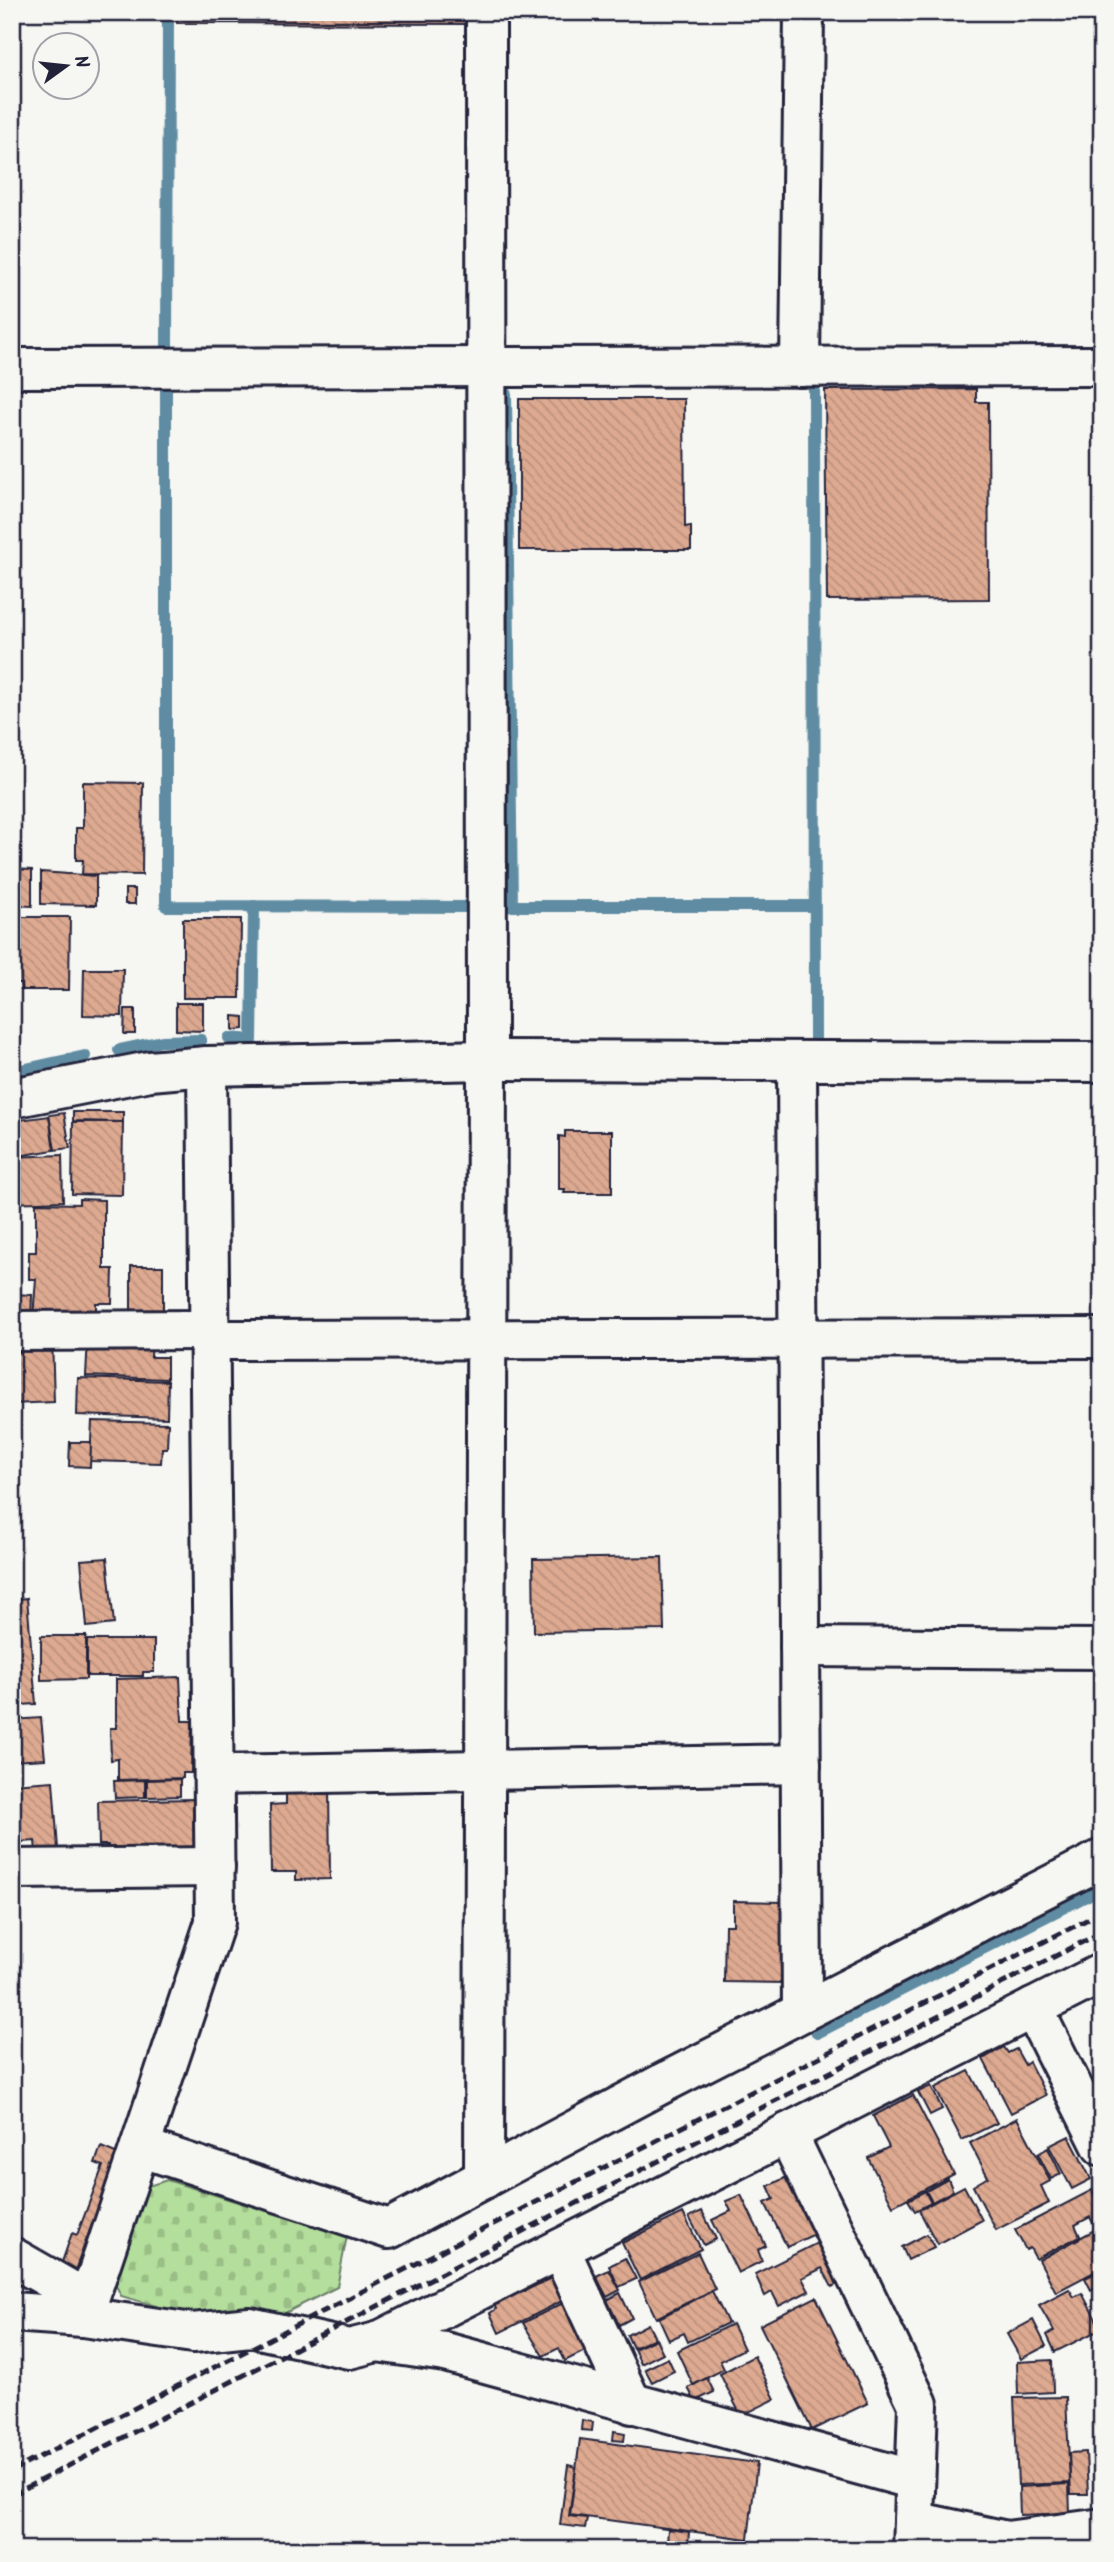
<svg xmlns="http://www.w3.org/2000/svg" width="1114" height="2562" viewBox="0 0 1114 2562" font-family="Kalam,sans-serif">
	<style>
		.cemetery { fill: url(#cemetery-stones); stroke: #6a806b; stroke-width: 2 }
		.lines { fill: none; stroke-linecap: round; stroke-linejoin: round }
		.stream { stroke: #5e8ca2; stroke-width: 12 }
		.building { fill: url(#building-back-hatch); stroke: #22223b; stroke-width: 2 }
		.street-casing { stroke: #22223b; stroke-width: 44 }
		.street { stroke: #f6f6f2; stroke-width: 38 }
		.rail { stroke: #22223b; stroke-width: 5; stroke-dasharray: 10 5; stroke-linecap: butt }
	</style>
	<defs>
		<pattern id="cemetery-stones" width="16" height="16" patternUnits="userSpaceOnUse" patternTransform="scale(1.75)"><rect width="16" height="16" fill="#b3de9b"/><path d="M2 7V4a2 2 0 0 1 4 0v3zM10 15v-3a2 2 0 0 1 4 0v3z" fill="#9abe86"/></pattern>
		<pattern id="building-back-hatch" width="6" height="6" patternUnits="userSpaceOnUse" patternTransform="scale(1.75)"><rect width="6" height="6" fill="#dda990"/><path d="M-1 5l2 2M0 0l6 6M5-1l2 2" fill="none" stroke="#bd917d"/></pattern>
	</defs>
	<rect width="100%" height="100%" fill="#f6f6f2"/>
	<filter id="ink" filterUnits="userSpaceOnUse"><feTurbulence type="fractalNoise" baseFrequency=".0143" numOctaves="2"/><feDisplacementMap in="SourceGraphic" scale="14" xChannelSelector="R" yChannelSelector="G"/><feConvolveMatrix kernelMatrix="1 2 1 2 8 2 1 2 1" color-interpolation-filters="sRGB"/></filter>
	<g filter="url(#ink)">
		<!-- cemetery -->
		<path class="cemetery" d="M167,2180l180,56 -10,51 -68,34 -68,-2 -80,-23 -7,-15 34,-95z"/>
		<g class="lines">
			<!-- stream -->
			<g class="stream">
				<path d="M167,349l1,-337"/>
				<path d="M814,385l1,654"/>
				<path d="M166,390v516l308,1"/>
				<path d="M506,394l6,512h302"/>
				<path d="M229,1038l23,2 2,-134"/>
				<path d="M119,1050l43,-9 39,-1"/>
				<path d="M12,1072l73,-16"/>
				<path d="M817,2033l285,-145"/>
			</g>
		</g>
		<!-- building -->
		<g class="building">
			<path d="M176,12h290v12l-289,-1z"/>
			<path d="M976,389v13h12l1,197 -162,1 -2,-210z"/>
			<path d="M519,399h165l1,128 6,-1v24h-172z"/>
			<path d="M83,782l60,1 -1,92 -60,-1 1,-14h-7v-32h7z"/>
			<path d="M12,869l20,1v36l-20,-1z"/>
			<path d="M41,872l55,4v29l-55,-1z"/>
			<rect x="125" y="889" width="10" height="15"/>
			<path d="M12,917h58l-1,73h-48l-1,-7h-8z"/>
			<path d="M183,919h58l-1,79h-57z"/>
			<path d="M84,969h39l-1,47 -39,-1z"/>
			<path d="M176,1003h27v28l-27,-1z"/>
			<path d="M125,1009h10v25h-11z"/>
			<path d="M233,1016l11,1v12l-11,1z"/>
			<path d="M73,1112h50v10l-50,-1z"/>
			<path d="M64,1113l6,35 -15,2 -6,-35z"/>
			<path d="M49,1116l5,34 -42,7v-36z"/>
			<path d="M73,1122h50l-1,73 -50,-1z"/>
			<path d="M565,1131h47v62h-48l1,-4h-6v-53l6,1z"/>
			<path d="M62,1155l1,46 -51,2v-46z"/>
			<path d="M79,1199l25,1v69h9l-1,34h-16v14h-63l3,-38h-7v-27h7v-49l43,1z"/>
			<rect x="131" y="1266" width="32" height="48"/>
			<path d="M12,1294l20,1 -1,23h-19z"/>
			<path d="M52,1337l2,65 -42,2v-65z"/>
			<path d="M88,1337l64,2 -1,18h16v22l-81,-3z"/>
			<path d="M78,1378l90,3 -1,37 -90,-3z"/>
			<path d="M92,1421l76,2 -1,25h-5l-1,15 -71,-2z"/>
			<path d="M70,1442h21l-1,25 -21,-1z"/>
			<path d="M662,1557l2,73 -130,2 -1,-73z"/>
			<path d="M107,1558l7,66 -27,3 -6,-67z"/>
			<path d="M27,1598l9,106 -16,1 1,9 -9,1v-115z"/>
			<path d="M41,1636h45v43l-45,1z"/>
			<path d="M87,1640h67v32h-11v4h-56z"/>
			<path d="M180,1677l2,44h10l-1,52h-8v5l-65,2v-21l-7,1 -1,-32h6v-49z"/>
			<path d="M41,1718l4,41 -33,2v-41z"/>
			<path d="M180,1779v17l-33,1v-17z"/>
			<path d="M145,1780v17l-30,1 -1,-17z"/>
			<path d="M53,1781l5,68 -22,2 -1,-10 -23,2v-59z"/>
			<path d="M329,1784l1,95 -34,1v-8h-25l-1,-67 16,-1v-13z"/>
			<path d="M193,1799l1,48 -86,2v-4h-9l-1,-44z"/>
			<path d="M733,1901l53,1 -1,81 -61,-1 1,-57h8z"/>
			<path d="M1004,2047l4,6 8,-4 9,16 4,-3 17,33 -35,18 -28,-54z"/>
			<path d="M969,2071l28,52 -35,17 -27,-52z"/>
			<path d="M931,2086l11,23 -12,6 -12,-23z"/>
			<path d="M913,2095l41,79 -61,32 -25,-48 21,-11 -16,-31z"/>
			<path d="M1017,2118l33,63 -9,5 8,17 -53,27 -23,-44 15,-9 -18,-34z"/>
			<path d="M1069,2136l22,43 -19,10 -23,-43z"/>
			<path d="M101,2147l17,7 -44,119 -14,-5 12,-35 5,2 26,-69 -8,-3z"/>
			<path d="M1048,2148l13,26 -10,5 -13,-25z"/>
			<path d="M793,2174l28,57 -34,16 -22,-44 9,-4 -6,-13z"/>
			<path d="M948,2179l5,12 -21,11 -6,-11z"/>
			<path d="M964,2186l18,34 -45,24 -18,-34z"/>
			<path d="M1092,2190l10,18v16l-7,3 -5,-10 -15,8 5,11 -44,23 -6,-11 -4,2 -11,-20z"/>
			<path d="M925,2191l6,12 -16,8 -7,-11z"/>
			<path d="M741,2195l25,51 -8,4 4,11 -24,12 -26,-53 19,-9 -5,-10z"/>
			<path d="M702,2211l14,28 -12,6 -15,-28z"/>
			<path d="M683,2213l18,36 -61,31 -18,-37z"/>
			<path d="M1100,2227l2,41 -46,24 -17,-32z"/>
			<path d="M927,2234l7,13 -26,13 -6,-13z"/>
			<path d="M823,2240l20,41 -11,6 -10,-19 -20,10 7,13 -30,15 -7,-14 -7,4 -10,-22z"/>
			<path d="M698,2253l17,36 -59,29 -17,-36z"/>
			<path d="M625,2258l11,21 -17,8 -10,-21z"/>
			<path d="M609,2270l11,20 -13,7 -11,-21z"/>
			<path d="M1102,2270v14l-11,6 -6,-12z"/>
			<path d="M553,2277l11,23 -65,33 -9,-20 6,-4 -6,-13 26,-12 5,9z"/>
			<path d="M1069,2289l5,8 8,-4 19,36 -46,23 -8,-17 7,-4 -15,-26z"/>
			<path d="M712,2291l16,32 -40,19 -4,-9 -15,7 -10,-22z"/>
			<path d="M620,2293l12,25 -13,7 -12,-25z"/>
			<path d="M816,2297l52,106 -56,27 -52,-105z"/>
			<path d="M565,2302l24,47 -24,12 -6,-13 -16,8 -20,-33z"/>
			<path d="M1033,2320l13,26 -25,13 -14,-25z"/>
			<path d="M648,2324l7,14 -22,10 -6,-13z"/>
			<path d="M732,2324l12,25 -24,12 4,8 -31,16 -16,-34z"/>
			<path d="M656,2339l7,14 -22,11 -7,-15z"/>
			<path d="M754,2356l21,43 -34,17 -21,-42z"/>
			<path d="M668,2358l6,13 -22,11 -7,-13z"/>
			<path d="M1052,2360l1,32 -35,2 -1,-32z"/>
			<path d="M707,2378l7,14 -19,9 -7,-13z"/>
			<path d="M1066,2397l4,86 -52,2 -4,-87z"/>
			<path d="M582,2420l11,2 -1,9 -11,-1z"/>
			<path d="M614,2431l11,2 -1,8 -11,-1z"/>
			<path d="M580,2439l177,24 -9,76 -178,-24z"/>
			<path d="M1086,2452l2,42h-17l-2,-41z"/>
			<path d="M568,2465l8,2 -7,49 18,2 -2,10 -25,-3z"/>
			<path d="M1069,2484l1,29 -50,2 -1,-28z"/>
			<path d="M668,2529l21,3 -1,12 -21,-2z"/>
			<path d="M173,2542l52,8h-53z"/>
		</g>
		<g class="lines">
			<!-- street casing -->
			<g class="street-casing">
				<g id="street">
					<path d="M800,367l4,-355"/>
					<path d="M12,368l1090,-2"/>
					<path d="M797,1061l5,951"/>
					<path d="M12,1098l138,-27 57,-5 280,-6 615,2"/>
					<path d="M12,1331l197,-1"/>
					<path d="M209,1340l893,-2"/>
					<path d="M800,1647l302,2"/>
					<path d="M214,1775l587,-11"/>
					<path d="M12,1869l203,-2"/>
					<path d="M1033,2008l69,138"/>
					<path d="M787,2133l131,271 -5,146"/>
					<path d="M140,2147l249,82 276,-147 437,-223"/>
					<path d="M484,2179l3,-1119 -1,-1048"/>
					<path d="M560,2249l72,155"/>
					<path d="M12,2257l77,44"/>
					<path d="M12,2312l71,5 110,16 57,-6 99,22 28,-7 68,10 470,128"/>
					<path d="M83,2317l132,-395 -8,-856"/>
					<path d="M377,2342l725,-369"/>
					<path d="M914,2521l93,20 95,-13"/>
				</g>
			</g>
			<!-- street -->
			<use href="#street" class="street"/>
			<!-- rail -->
			<g class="rail">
				<path d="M12,2471l1090,-559"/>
				<path d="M12,2495l1090,-563"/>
			</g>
		</g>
	</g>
	<!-- margin -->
	<rect width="1114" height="2562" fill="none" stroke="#f6f6f2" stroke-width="42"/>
	<rect x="21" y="21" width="1072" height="2520" fill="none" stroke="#22223b" stroke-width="2.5" filter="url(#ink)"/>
	<!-- north arrow -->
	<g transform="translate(66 66) rotate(75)"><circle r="33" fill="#f6f6f2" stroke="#a1a1a9" stroke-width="2"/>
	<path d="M0-5L12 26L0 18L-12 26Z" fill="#22223b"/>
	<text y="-10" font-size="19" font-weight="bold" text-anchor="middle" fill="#22223b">N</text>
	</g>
</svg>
